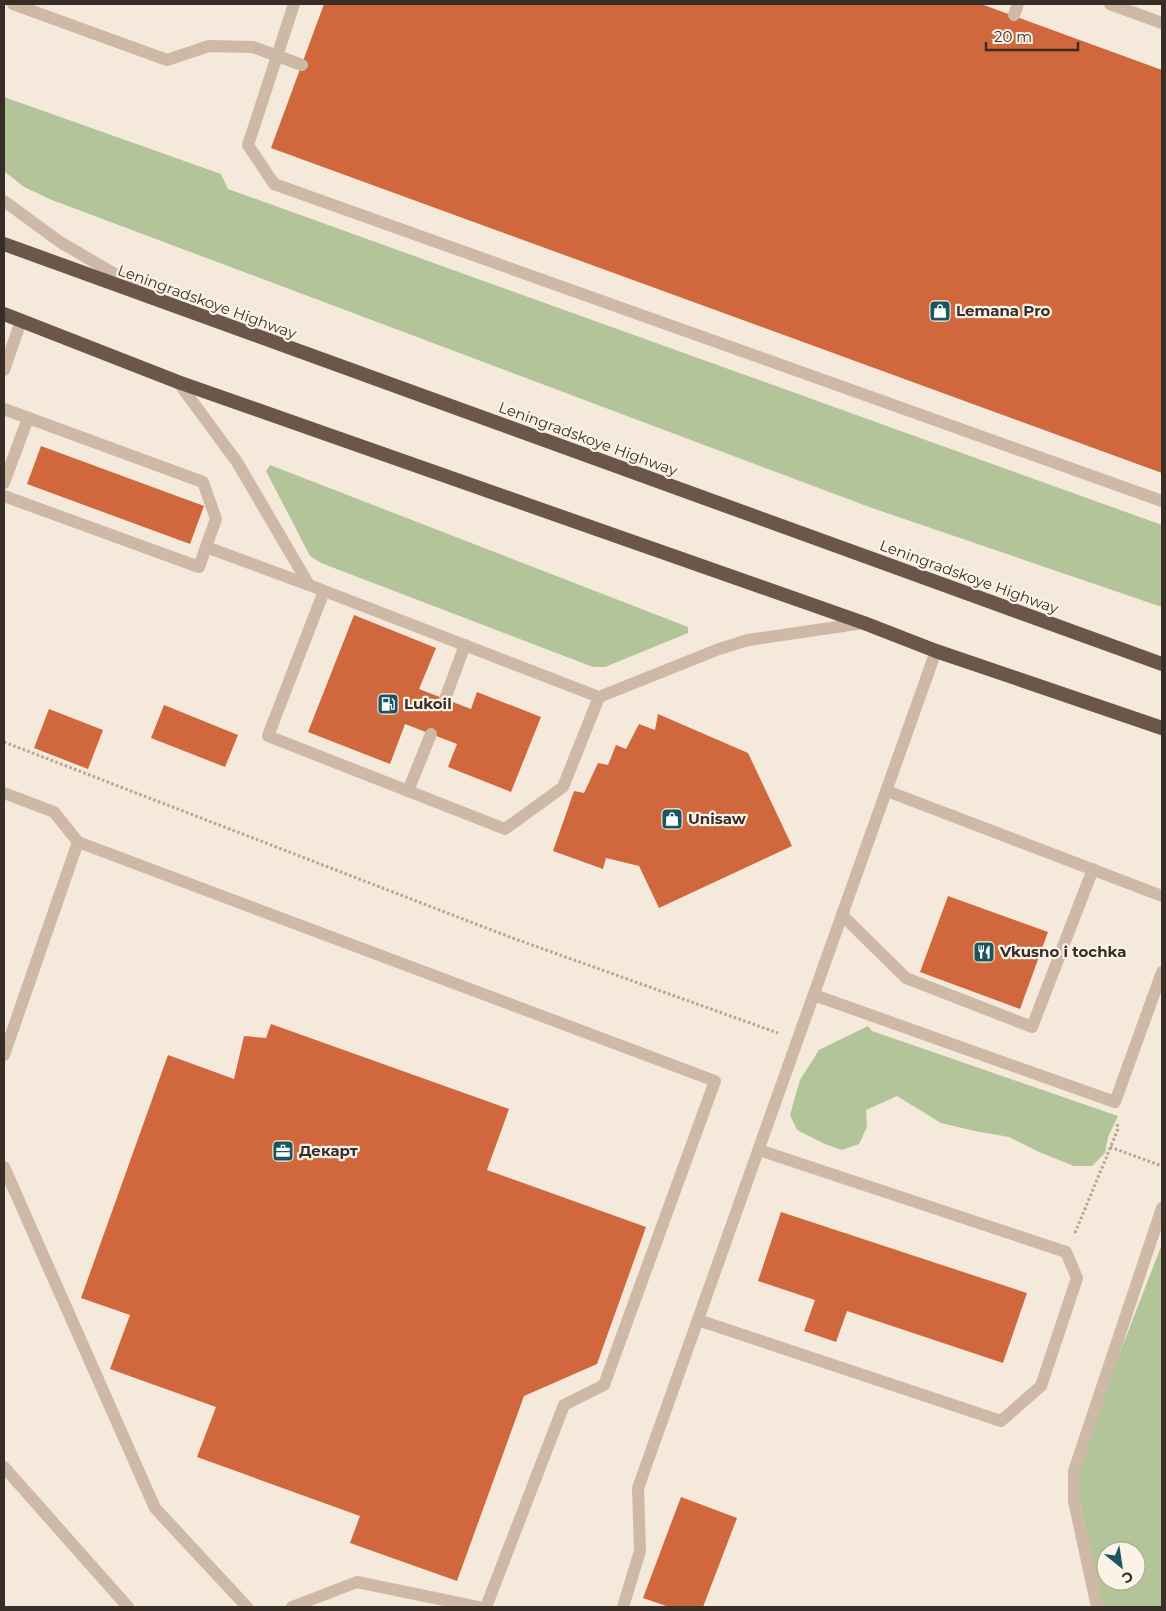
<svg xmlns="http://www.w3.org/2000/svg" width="1166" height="1611" viewBox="0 0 1166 1611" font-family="Montserrat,sans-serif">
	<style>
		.green { fill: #b4c499; fill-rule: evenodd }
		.building { fill: #d1673c }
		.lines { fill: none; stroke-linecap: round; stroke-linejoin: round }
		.path { stroke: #b9a38f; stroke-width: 3; stroke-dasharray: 2.5 2.5; stroke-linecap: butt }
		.service { stroke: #cdb9a5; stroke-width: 12 }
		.trunk { stroke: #6b564a; stroke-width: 14 }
		.labels { text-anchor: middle; stroke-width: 4.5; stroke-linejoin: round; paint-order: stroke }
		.street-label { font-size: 15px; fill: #382d27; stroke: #fbf3e7 }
		.poi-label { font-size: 15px; font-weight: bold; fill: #382d27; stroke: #fbf3e7; text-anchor: start }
	</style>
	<rect width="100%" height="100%" fill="#f4e9da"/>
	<!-- green -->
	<g class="green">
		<path d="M4,97l217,77 7,15 934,336v82l-290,-99 -820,-308 -28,-13 -20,-16z"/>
		<path d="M270,465l418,162v6l-83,34h-12l-272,-104 -11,-7 -44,-85z"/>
		<path d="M868,1026l4,5 246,85 -10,21 -3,16 -13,13h-18l-35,-14 -30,-15 -34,-6 -34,-8 -44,-27 -31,14 1,17 -8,17 -17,6 -17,-6 -28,-14 -7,-15 10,-35 19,-30z"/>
		<path d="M1162,1244v363h-60l-28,-136zM1106,1551h30v30h-30z"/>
	</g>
	<!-- building -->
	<g class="building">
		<path d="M324,4h657l181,66v403l-891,-325z"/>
		<path d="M41,446l163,60 -14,38 -163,-60z"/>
		<path d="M354,615l82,33 -17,41 52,20 6,-17 64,25 -30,75 -63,-25 9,-23 -52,-20 -15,40 -82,-32z"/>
		<path d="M164,705l74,30 -13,32 -74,-29z"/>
		<path d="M49,709l54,21 -15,39 -54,-21z"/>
		<path d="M658,714l90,39 44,93 -133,62 -20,-42 -33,-8 -3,11 -50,-18 21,-60 10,2 14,-30 10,2 8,-20 10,4 13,-25 16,6z"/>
		<path d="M948,896l100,36 -28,77 -100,-37z"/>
		<path d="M271,1024l238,85 -22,61 159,57 -49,137 -73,32 -67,185 -107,-38 10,-27 -163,-59 19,-50 -106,-38 20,-54 -49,-17 87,-243 66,24 10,-43 22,2z"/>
		<path d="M781,1212l246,81 -24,70 -156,-52 -11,31 -32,-11 11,-31 -57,-19z"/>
		<path d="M681,1497l56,21 -34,89h-34l-26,-9z"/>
	</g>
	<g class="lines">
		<!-- path -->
		<g class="path">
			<path d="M4,742l503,194 271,97"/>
			<path d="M1110,1147l52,19"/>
			<path d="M1075,1233l43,-104 -1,-6"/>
		</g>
		<!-- service -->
		<g class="service">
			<path d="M13,4l154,56 42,-14 44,1 49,18"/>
			<path d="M294,4l-46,141 26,39 888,317"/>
			<path d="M1110,4l52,19"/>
			<path d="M1014,15l4,-11"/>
			<path d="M4,201l56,41 82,48"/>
			<path d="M4,370l17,-49"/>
			<path d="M178,382l59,80 72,123 290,112 120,-48 29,-9 116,-17"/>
			<path d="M4,409l199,73 13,37 -10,28 103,38"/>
			<path d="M4,483l24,-65"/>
			<path d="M4,496l195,71 7,-20"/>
			<path d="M324,591l-56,145 237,93 58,-42 36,-90"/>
			<path d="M445,699l20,-54"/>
			<path d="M408,791l23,-57"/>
			<path d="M887,791l275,105"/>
			<path d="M4,793l50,19 24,30"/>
			<path d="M843,916l63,62 126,49 61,-158"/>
			<path d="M814,995l301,107 47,-130"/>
			<path d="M4,1055l74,-213 637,239 -111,304 -40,20 -78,202"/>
			<path d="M4,1167l151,341 92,99"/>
			<path d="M698,1320l303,101 40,-35 36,-108 -11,-26 -307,-102"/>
			<path d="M4,1467l124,140"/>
			<path d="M292,1607l65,-25 121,25"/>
			<path d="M623,1607l17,-56 -2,-63 298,-837"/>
			<path d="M1097,1607l-23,-106v-30l88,-263"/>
		</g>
		<!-- trunk -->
		<g class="trunk">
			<path d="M4,244l1158,420"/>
			<path d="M4,314l174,68 686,241 72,28 226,77"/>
		</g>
	</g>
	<!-- icons -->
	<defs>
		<g id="shop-square" transform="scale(1.125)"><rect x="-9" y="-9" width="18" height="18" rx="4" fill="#19565e" stroke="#fbf3e7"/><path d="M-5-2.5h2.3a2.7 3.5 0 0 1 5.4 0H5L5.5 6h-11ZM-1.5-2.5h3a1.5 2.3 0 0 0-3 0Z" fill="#fff"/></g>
		<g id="fuel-square" transform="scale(1.125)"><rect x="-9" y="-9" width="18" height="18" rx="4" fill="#19565e" stroke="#fbf3e7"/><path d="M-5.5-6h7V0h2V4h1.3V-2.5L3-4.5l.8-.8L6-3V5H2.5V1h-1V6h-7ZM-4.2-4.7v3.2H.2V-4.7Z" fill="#fff"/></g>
		<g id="restaurant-square" transform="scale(1.125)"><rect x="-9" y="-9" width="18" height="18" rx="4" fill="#19565e" stroke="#fbf3e7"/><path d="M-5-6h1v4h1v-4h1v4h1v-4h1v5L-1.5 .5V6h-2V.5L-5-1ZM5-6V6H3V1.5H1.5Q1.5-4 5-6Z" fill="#fff"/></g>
		<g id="office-square" transform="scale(1.125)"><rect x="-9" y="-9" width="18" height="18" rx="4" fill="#19565e" stroke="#fbf3e7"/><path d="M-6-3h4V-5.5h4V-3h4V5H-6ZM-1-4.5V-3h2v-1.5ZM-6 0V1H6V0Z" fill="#fff"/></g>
	</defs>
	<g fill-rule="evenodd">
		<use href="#shop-square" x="940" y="311"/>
		<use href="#fuel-square" x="388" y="704"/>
		<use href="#shop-square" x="672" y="819"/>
		<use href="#restaurant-square" x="984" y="952"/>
		<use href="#office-square" x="283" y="1151"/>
	</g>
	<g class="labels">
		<!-- street labels -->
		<g class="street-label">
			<text transform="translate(207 302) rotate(20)" y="5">Leningradskoye Highway</text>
			<text transform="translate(588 439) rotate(20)" y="5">Leningradskoye Highway</text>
			<text transform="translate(969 577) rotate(20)" y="5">Leningradskoye Highway</text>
		</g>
		<!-- poi labels -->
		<g class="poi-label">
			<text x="956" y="316">Lemana Pro</text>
			<text x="404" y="709">Lukoil</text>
			<text x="688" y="824">Unisaw</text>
			<text x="1000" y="957">Vkusno i tochka</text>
			<text x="299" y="1156">Декарт</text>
		</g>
	</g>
	<!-- border -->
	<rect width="1166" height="1611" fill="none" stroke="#382d27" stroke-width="10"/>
	<!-- north arrow -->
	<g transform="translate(1121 1566) rotate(150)"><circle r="24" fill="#fbf3e7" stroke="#ada49a"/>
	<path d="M0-4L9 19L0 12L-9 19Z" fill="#19565e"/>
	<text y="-8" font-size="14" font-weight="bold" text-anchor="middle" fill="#382d27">С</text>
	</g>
	<!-- scale -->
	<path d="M986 42v8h92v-8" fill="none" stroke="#382d27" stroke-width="2.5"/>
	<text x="994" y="42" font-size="15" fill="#382d27" stroke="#fbf3e7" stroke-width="4" paint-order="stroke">20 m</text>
</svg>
